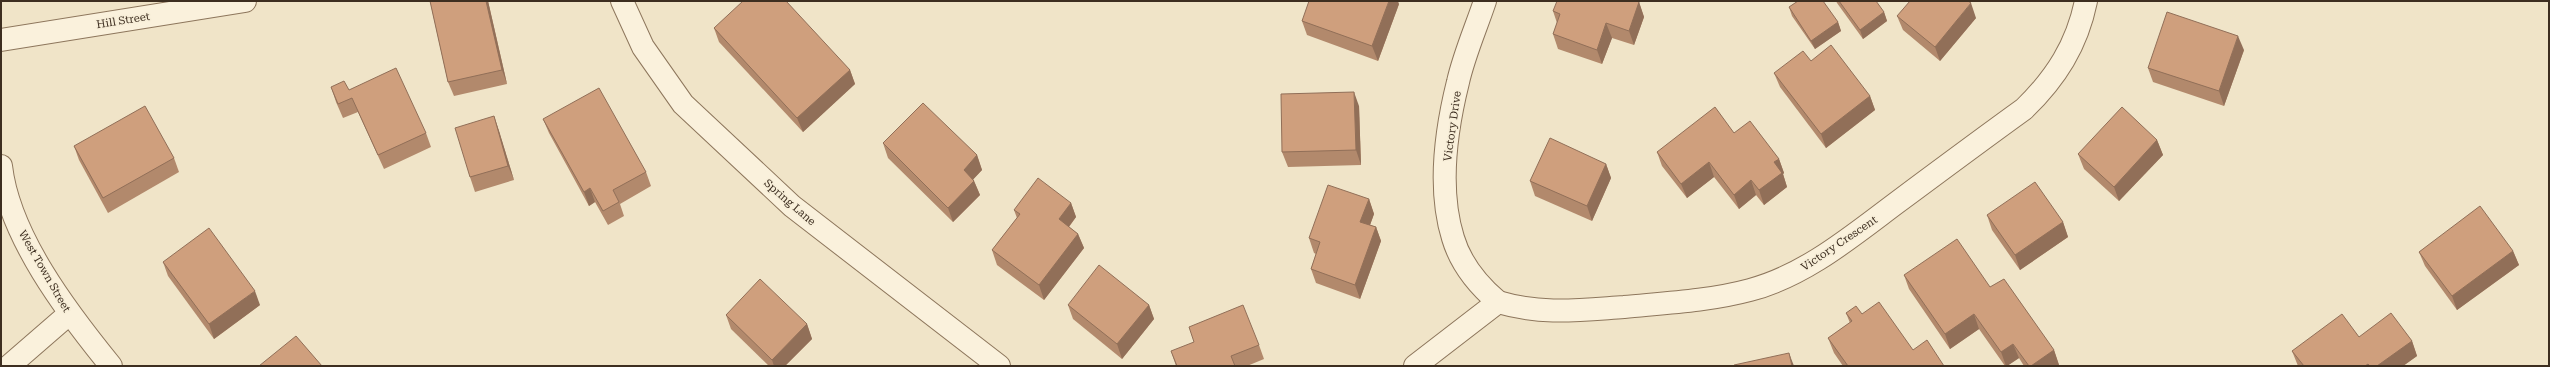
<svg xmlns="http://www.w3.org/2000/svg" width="2550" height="367" viewBox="0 0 2550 367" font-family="'Roboto Serif',serif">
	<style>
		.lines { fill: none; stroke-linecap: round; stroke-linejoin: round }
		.minor-casing { stroke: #8d765c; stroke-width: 24 }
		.minor { stroke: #faf1dc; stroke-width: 22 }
		.wall { fill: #b2896c }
		.shaded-wall { fill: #916f58 }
		.building { fill: #cf9f7d; stroke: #916f58 }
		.labels { text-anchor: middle; stroke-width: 3; stroke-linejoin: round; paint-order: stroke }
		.street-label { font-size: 11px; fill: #3d2e20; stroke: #f7eed8 }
	</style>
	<rect width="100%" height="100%" fill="#f0e4c8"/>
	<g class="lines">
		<!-- minor casing -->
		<g class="minor-casing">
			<g id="minor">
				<path d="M622,1l21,46 40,57 109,102 207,160"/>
				<path d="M1,40l244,-39"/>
				<path d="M1,166c8,70 66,146 110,200"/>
				<path d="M1498,302c44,13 81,8 126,5 42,-4 85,-6 126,-17 54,-14 101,-53 145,-86 43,-32 86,-64 129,-95 32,-31 53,-64 62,-108"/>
				<path d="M9,366l60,-52"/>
				<path d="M1415,366l83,-64c-20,-17 -37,-37 -45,-64 -15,-48 -7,-108 5,-156 6,-27 18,-54 27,-81"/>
			</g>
		</g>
		<!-- minor -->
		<use href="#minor" class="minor"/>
	</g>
	<!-- wall -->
	<g class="wall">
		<path d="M430,1h58l19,83 -53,12 -6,-14z"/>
		<path d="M1836,1h3l45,11 3,9 -24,18 -26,-36z"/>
		<path d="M1639,2l5,15 -10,28 -22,-7 -10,26 -44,-15 -5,-15 4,-11 -4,-12z"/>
		<path d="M1399,4l-21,57 -71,-26 -5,-14z"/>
		<path d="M1789,7l49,15 3,9 -26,18 -23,-33z"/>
		<path d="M1897,16l79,2 -36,43 -37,-31z"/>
		<path d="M714,28l136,42 5,14 -52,48 -84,-90z"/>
		<path d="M2244,50l-20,56 -71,-24 -5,-14z"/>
		<path d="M1811,61l59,35 5,14 -49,38 -46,-61 -6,-14z"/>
		<path d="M331,87l18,3 77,43 5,14 -47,22 -26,-57 -15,6 -7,-16z"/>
		<path d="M1359,106l2,59 -73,2 -6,-15z"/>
		<path d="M494,116l5,15 15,49 -39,12 -5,-15z"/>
		<path d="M543,119l103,53 5,14 -31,18 4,12 -16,9 -13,-23 -6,4 -40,-73z"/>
		<path d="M1734,133l45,26 5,14 -1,1 4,13 -23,18 -8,-10 -17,14 -25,-32 -27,21 -25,-32 -5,-14z"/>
		<path d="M2157,140l6,15 -44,46 -35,-32 -6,-15z"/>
		<path d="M883,143l94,12 5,15 -9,9 1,2 6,14 -27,27 -65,-64z"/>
		<path d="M74,146l100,12 5,14 -71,41 -29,-53z"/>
		<path d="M1606,164l5,14 -19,43 -57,-25 -5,-15z"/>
		<path d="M1369,199l5,15 -4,11 6,2 5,14 -21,58 -44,-16 -5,-14 5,-15 -2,-1 -5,-15z"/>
		<path d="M1071,203l5,14 -7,10 9,7 6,14 -40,52 -47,-35 -5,-15 25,-32 -3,-8z"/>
		<path d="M1987,215l76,7 5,15 -48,33 -28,-40z"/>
		<path d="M2513,251l6,14 -62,45 -32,-44 -6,-14z"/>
		<path d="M163,262l97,43 -46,34 -46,-63z"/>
		<path d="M1904,275l150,75 5,15 -2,1h-33l-5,-8 -12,8h-2l-26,-37 -29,20 -41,-60z"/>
		<path d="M1068,305h81l5,14 -32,40 -49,-40z"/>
		<path d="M1846,313l16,1 51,36 31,16h-101l-9,-13 -6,-15 22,-15z"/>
		<path d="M726,315l81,9 5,15 -27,27h-16l-38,-37z"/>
		<path d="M2359,337l53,4 5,15 -14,10h-105l-6,-15z"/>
		<path d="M1259,345l5,14 -17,7h-71l-5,-15z"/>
	</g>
	<!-- shaded-wall -->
	<g class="shaded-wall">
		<path d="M486,1h2l19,83 -5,-14z"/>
		<path d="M1389,1h9l1,3 -21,57 -6,-15z"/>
		<path d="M1639,2l5,15 -10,28 -5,-14z"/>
		<path d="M1971,3l5,15 -36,43 -5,-14z"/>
		<path d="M1884,12l3,9 -24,18 -3,-9z"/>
		<path d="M1838,22l3,9 -26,18 -4,-8z"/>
		<path d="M1606,23l6,15 -10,26 -5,-14z"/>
		<path d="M2238,36l6,14 -20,56 -5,-15z"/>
		<path d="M850,70l5,14 -52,48 -6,-14z"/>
		<path d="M1354,92l5,14 2,59 -5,-15z"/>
		<path d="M1870,96l5,14 -49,38 -5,-14z"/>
		<path d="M494,116l5,15 15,49 -6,-14z"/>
		<path d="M2157,140l6,15 -44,46 -5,-14z"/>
		<path d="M977,155l5,15 -13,14 -5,-14z"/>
		<path d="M1779,159l5,14 -1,1 4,13 -23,18 -5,-15 15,-28z"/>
		<path d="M1709,162l5,15 -27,21 -6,-14z"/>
		<path d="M1606,164l5,14 -19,43 -5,-15z"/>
		<path d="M1751,180l5,15 -17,14 -5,-14z"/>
		<path d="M974,181l6,14 -27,27 -5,-14z"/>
		<path d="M590,188l5,14 -6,4 -5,-14z"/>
		<path d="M1369,199l5,15 -8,22 -6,-14z"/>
		<path d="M1071,203l5,14 -12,16 -5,-14z"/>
		<path d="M2063,222l5,15 -48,33 -5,-15z"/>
		<path d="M1376,227l5,14 -21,58 -5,-14z"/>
		<path d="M1078,234l6,14 -40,52 -5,-15z"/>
		<path d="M2513,251l6,14 -62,45 -5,-14z"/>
		<path d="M255,291l5,14 -46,34 -5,-15z"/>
		<path d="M1149,305l5,14 -32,40 -5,-15z"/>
		<path d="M1974,314l5,15 -29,20 -5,-15z"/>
		<path d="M807,324l5,15 -27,27h-11l-2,-6z"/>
		<path d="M2412,341l5,15 -14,10h-26z"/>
		<path d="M2013,344l6,14 -12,8h-1l-5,-14z"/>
		<path d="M2054,350l5,15 -2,1h-26z"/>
		<path d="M1789,353l5,13h-2z"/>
	</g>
	<!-- building -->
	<g class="building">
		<path d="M430,1h56l16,69 -54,12z"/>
		<path d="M743,1h43l64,69 -53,48 -83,-90z"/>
		<path d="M1309,1h80l-17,45 -70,-25z"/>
		<path d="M1557,1h79l3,1 -10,29 -23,-8 -9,27 -44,-16 7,-20 -7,-3z"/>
		<path d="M1798,1h25l15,21 -27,19 -22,-34z"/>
		<path d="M1839,1h37l8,11 -24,18z"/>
		<path d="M1910,1h58l3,2 -36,44 -38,-31z"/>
		<path d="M2167,12l71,24 -19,55 -71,-23z"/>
		<path d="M1831,45l39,51 -49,38 -47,-61 29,-22 8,10z"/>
		<path d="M396,68l30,65 -48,22 -26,-57 -14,6 -7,-17 13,-6 5,9z"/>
		<path d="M599,88l47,84 -33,18 6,12 -16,9 -13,-23 -6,4 -41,-73z"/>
		<path d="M1354,92l2,58 -74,2 -1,-58z"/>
		<path d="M923,103l54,52 -13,15 10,11 -26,27 -65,-65z"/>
		<path d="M145,106l29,52 -71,40 -29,-52z"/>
		<path d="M1715,107l19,26 16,-12 29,38 -5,3 8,11 -23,17 -8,-10 -17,15 -25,-33 -28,22 -24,-32z"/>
		<path d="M2122,107l35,33 -43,47 -36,-33z"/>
		<path d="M494,116l14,50 -38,11 -15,-49z"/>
		<path d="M1550,138l56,26 -19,42 -57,-25z"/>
		<path d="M1038,178l33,25 -12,16 19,15 -39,51 -47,-35 28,-36 -6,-4z"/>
		<path d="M2035,182l28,40 -48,33 -28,-40z"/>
		<path d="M1328,185l41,14 -9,23 16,5 -21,58 -44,-16 9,-27 -11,-4z"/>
		<path d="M2480,206l33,45 -61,45 -33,-44z"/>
		<path d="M209,228l46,63 -46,33 -46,-62z"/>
		<path d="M1957,239l33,48 14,-8 50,71 -23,16h-2l-16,-22 -12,8 -27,-38 -29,20 -41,-59z"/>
		<path d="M1099,265l50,40 -32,39 -49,-39z"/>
		<path d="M760,279l47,45 -35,36 -46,-45z"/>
		<path d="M1879,302l34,48 14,-10 17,26h-96l-20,-28 24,-17 -6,-8 10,-7 6,8z"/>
		<path d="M1243,305l16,40 -28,11 4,10h-58l-6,-15 23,-9 -5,-15z"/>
		<path d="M2391,313l21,28 -35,25h-7l-2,-2 -3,2h-61l-12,-15 50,-37 17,23z"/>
		<path d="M296,336l26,30h-63z"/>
		<path d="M1789,353l3,13h-58v-1z"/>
	</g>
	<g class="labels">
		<!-- street labels -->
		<g class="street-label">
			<text transform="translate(123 20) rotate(-9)" y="4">Hill Street</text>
			<text transform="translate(1452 126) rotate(-82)" y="4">Victory Drive</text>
			<text transform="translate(790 202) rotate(41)" y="4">Spring Lane</text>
			<text transform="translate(1839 243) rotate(-34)" y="4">Victory Crescent</text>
			<text transform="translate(45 271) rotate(60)" y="4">West Town Street</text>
		</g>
	</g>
	<!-- border -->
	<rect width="2550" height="367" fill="none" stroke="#3d2e20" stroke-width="4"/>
</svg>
